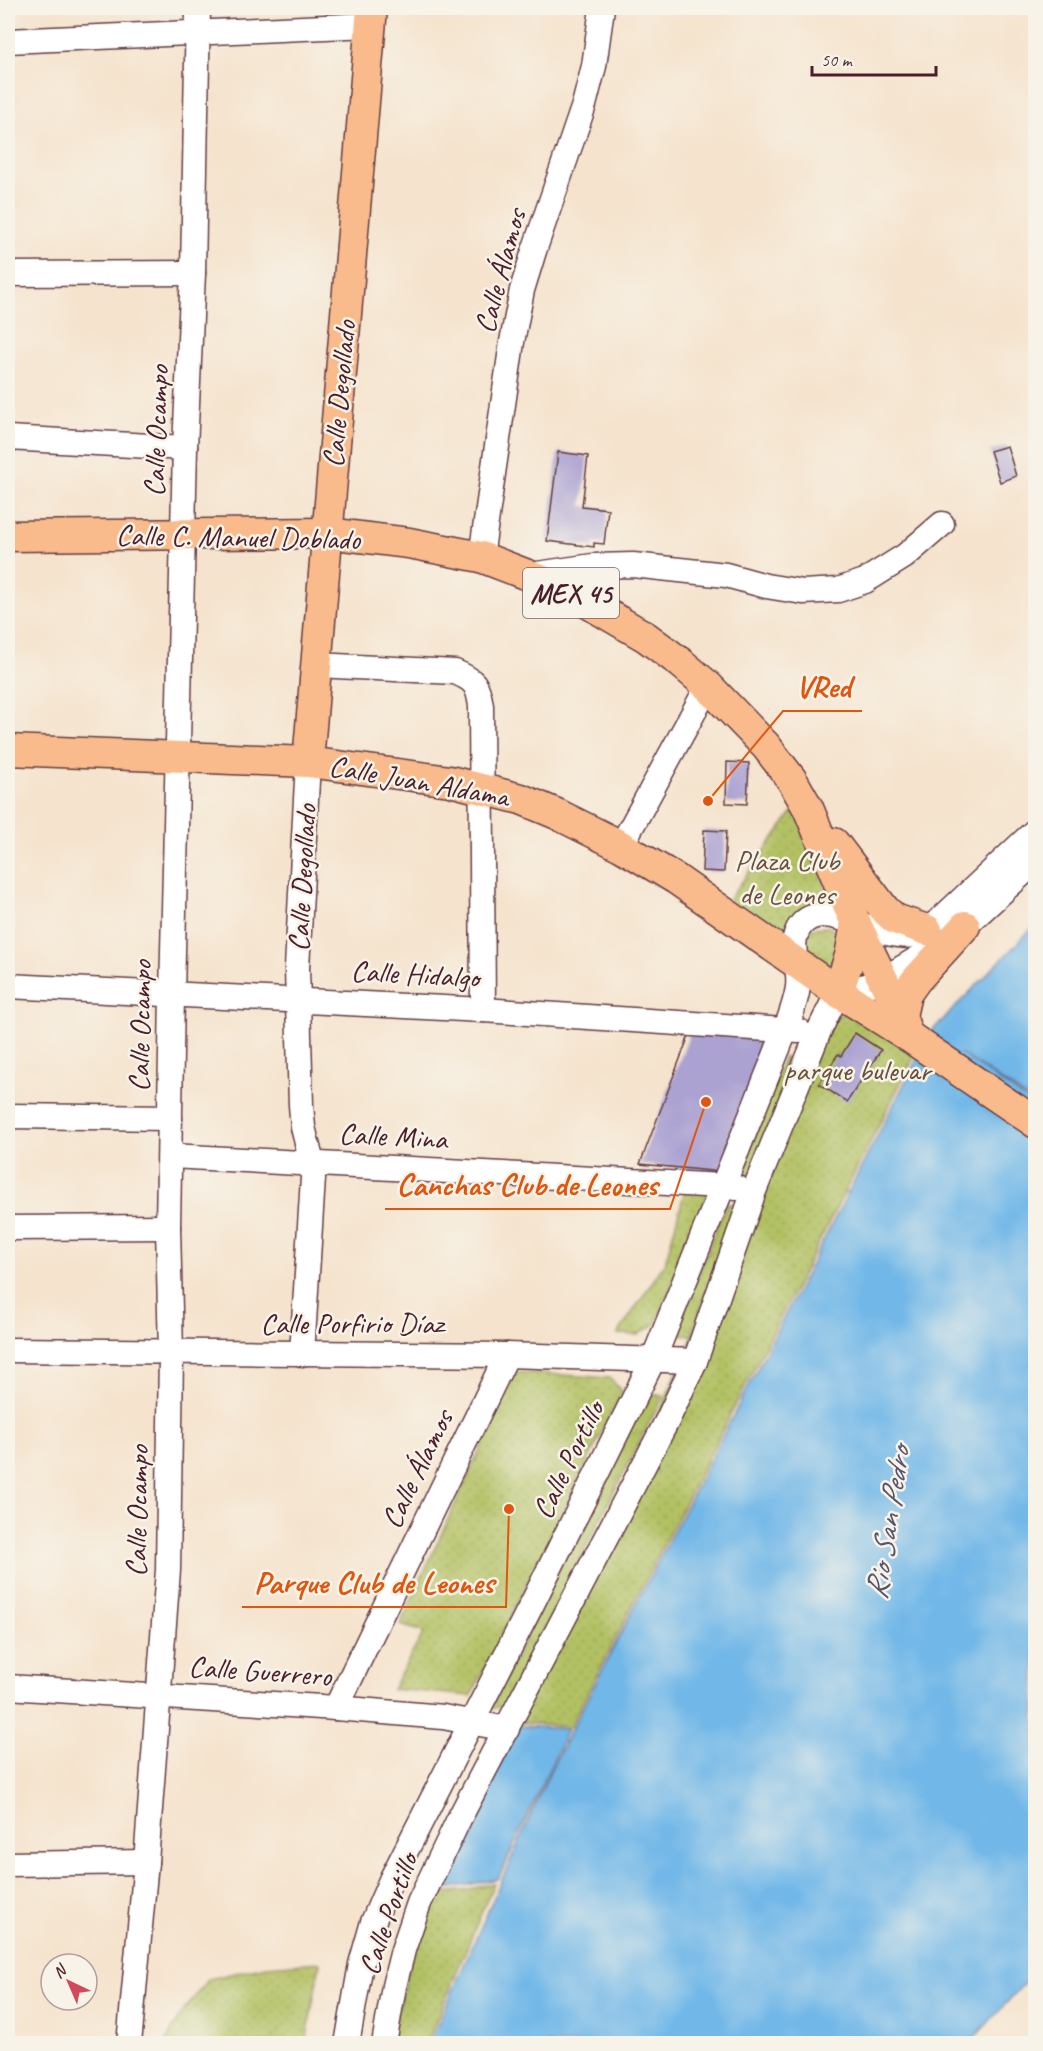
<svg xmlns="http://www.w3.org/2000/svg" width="1043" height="2051" viewBox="0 0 1043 2051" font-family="Caveat,sans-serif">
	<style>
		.grass { fill: url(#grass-tufts); stroke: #7e7048; stroke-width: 1.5 }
		.park { fill: url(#park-dots); stroke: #7e7048; stroke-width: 1.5 }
		.water { fill: #71b7e8; stroke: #5e6b8a; stroke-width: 1.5 }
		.building { fill: #aba2d2 }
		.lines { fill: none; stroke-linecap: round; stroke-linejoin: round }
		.minor-casing { stroke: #643c43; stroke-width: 27 }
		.major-casing { stroke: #643c43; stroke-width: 33 }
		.minor { stroke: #fff; stroke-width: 24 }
		.major { stroke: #fabb8c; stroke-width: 30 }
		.labels { text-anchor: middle; stroke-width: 5; stroke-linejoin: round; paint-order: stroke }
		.shield { fill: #f7f3e8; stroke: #7e5f64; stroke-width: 1.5 }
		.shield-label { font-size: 28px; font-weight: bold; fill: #4a1f2b }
		.street-label { font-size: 30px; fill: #4a1f2b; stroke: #f7f3e8 }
		.park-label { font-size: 30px; fill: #69503c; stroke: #f7f3e8 }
		.water-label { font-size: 32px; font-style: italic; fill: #58546d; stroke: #f7f3e8 }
		.leader { fill: none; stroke: #e0560e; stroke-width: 2 }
		.callout-dot { fill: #e0560e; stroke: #f7f3e8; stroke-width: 2 }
		.callout-label { font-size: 32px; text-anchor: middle; font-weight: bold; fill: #e0560e; stroke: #f7f3e8; stroke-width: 5; stroke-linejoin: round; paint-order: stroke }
	</style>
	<defs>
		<pattern id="grass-tufts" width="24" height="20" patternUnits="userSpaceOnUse" patternTransform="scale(1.5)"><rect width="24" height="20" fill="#b2c164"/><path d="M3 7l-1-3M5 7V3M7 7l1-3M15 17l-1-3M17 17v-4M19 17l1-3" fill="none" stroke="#9ba557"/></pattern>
		<pattern id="park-dots" width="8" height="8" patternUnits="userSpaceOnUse" patternTransform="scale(1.5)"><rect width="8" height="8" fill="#b2c164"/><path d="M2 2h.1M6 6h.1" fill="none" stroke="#9ba557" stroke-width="1.8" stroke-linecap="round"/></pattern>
	</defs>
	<rect width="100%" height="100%" fill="#f7f3e8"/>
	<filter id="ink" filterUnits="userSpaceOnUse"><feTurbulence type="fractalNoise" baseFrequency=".0167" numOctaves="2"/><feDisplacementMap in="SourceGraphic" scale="12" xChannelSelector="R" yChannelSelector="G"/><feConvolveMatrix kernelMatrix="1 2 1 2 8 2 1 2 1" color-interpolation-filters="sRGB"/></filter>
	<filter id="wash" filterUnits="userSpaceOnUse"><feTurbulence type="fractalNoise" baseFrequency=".008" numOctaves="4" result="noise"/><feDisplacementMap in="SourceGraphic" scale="24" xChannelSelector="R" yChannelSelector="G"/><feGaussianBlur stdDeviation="1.35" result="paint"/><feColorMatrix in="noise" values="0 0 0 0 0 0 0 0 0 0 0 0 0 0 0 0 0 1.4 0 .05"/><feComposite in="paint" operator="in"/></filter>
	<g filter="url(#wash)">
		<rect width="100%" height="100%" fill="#f5e3cd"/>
		<!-- grass -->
		<g class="grass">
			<path d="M784,1057l11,7 -47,119 -10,-4z"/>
			<path d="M726,1204h12l-47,132 -16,-3z"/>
			<path d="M646,1393l17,3 -158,310 -15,3z"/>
		</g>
		<!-- park -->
		<g class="park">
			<path d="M797,806l36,97c-17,-2 -38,3 -45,21 -2,7 -2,17 -3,24l-60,-43z"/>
			<path d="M830,927l13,18 -9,20c-13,2 -34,-12 -30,-27 1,-4 3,-7 5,-10z"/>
			<path d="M847,1009l71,40 -348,678 -56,-5 58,-110 257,-587z"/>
			<path d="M685,1190h25l-54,134 -18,11 -20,-1 47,-71z"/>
			<path d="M515,1372l95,6 12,14 -151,304 -79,-7 32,-57 -24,-7z"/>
			<path d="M494,1883l-67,160 -38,1 38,-149 35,-4z"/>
			<path d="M320,1962l-14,81h-141l14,-26 30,-38 57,-13z"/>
		</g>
		<!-- water -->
		<g class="water">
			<path d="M1035,925v178l-75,-50 75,53v866l-60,65 -3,6 -543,1 122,-275 380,-737z"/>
			<path d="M519,1726l49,3 -70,150 -63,12z"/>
		</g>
		<g id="blocks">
			<!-- building -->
			<g class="building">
				<path d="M1007,446l9,30 -16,6 -10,-31z"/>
				<path d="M558,452l30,4 -6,50 26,3 -4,35 -10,-1v4l-47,-6z"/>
				<path d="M727,762l22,1 -2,41 -21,-1z"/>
				<path d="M704,830l22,1 -2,41 -22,-1z"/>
				<path d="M691,1030l82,10 -51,132 -82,-8z"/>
				<path d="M855,1033l26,17 -34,52 -28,-18 19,-30 3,2z"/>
			</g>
		</g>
	</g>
	<g filter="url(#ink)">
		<use href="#blocks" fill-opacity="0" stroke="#643c43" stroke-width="1.5"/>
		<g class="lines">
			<!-- minor casing -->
			<g class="minor-casing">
				<g id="minor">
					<path d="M8,41l362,-16"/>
					<path d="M8,274l185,-1"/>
					<path d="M8,438l177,10"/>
					<path d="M481,557l31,-215 10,-52 12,-39 50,-146 10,-39 8,-58"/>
					<path d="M530,575l63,-9 40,-1 93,10 40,11 37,6 35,-2 27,-9 40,-25 37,-32"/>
					<path d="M316,665l139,7c20,8 23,13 26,34l2,304"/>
					<path d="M621,846l87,-160"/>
					<path d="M8,986l475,24 316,21"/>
					<path d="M8,1116l162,2"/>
					<path d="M171,1156l551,30 15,2"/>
					<path d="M8,1228l160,-1"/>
					<path d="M8,1350l499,5 188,6"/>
					<path d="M302,1354l11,-176 -1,-15 -9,-36 -2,-22 -4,-137 11,-206"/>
					<path d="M8,1687l328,21 107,9 64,12"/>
					<path d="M336,1708l171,-353"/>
					<path d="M8,1864l138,-2"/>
					<path d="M129,2044l17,-182 22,-292 3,-217 -3,-126 4,-233 13,-546 8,-175 5,-265"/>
					<path d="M347,2044l14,-80 12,-42 18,-42 140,-274 122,-246 132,-329c5,-14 11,-29 13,-44 3,-21 -12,-43 3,-62 24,-29 78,17 113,10 10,-2 19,-9 27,-16l95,-89"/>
					<path d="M384,2044l10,-58 9,-36 16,-47 40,-84 209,-400 27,-58 59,-170 65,-160 19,-39 24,-5 20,-7 63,-38 20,-16 71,-65"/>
				</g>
			</g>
			<!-- major casing -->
			<g class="major-casing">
				<g id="major">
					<path d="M8,536l319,-3 82,10 72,14 83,32 82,48 35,26 27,23 58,60 26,34 16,28 48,116 45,92 7,20"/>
					<path d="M8,750l300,12 142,19 71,18 36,15 64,32 55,33 162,113 70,44 128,87"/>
					<path d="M308,762l64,-754"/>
					<path d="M834,843l51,67 10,9 32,11"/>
					<path d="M838,992l12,-36 6,-32"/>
					<path d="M901,1016l5,-22 10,-14 49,-54"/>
				</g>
			</g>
			<!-- minor -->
			<use href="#minor" class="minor"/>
			<!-- major -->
			<use href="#major" class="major"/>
		</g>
	</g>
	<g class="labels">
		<!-- shield labels -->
		<rect class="shield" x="523" y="568" width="96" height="50" rx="4.5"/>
		<g class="shield-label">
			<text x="571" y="603">MEX 45</text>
		</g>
		<!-- street labels -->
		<g class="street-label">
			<text transform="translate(500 271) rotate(-75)" y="10">Calle Álamos</text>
			<text transform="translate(339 394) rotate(-85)" y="10">Calle Degollado</text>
			<text transform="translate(156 431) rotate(-88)" y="10">Calle Ocampo</text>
			<text transform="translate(238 537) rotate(1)" y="10">Calle C. Manuel Doblado</text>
			<text transform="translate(419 781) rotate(10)" y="10">Calle Juan Aldama</text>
			<text transform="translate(302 878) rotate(-87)" y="10">Calle Degollado</text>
			<text transform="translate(415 974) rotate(3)" y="10">Calle Hidalgo</text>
			<text transform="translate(140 1026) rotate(-89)" y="10">Calle Ocampo</text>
			<text transform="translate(393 1136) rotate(3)" y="10">Calle Mina</text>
			<text x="352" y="1333">Calle Porfirio Díaz</text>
			<text transform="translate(568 1460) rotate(-64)" y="10">Calle Portillo</text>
			<text transform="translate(417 1469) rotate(-64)" y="10">Calle Álamos</text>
			<text transform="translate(137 1511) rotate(-89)" y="10">Calle Ocampo</text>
			<text transform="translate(260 1671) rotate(4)" y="10">Calle Guerrero</text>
			<text transform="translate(388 1914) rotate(-71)" y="10">Calle Portillo</text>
		</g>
		<!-- park labels -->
		<g class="park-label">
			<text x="787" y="870">Plaza Club<tspan x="787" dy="34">de Leones</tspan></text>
			<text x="857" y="1080">parque bulevar</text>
		</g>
		<!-- water labels -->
		<g class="water-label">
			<text transform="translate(887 1523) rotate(-81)" y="11">Rio San Pedro</text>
		</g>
	</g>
	<!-- callouts -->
	<path class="leader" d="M708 801L783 711H862M706 1102L670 1209H385M509 1509L506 1607H242"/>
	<g class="callout-dot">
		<circle cx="708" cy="801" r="6"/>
		<circle cx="706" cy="1102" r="6"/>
		<circle cx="509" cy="1509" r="6"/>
	</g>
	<g class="callout-label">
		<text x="823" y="697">VRed</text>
		<text x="527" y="1195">Canchas Club de Leones</text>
		<text x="374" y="1593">Parque Club de Leones</text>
	</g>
	<!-- margin -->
	<rect width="1043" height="2051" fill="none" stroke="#f7f3e8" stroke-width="30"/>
	<!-- north arrow -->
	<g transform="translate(69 1982) rotate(316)"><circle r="28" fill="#f7f3e8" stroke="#b29e9c" stroke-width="1.5"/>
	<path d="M0-4.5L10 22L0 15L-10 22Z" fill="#d1495b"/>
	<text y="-9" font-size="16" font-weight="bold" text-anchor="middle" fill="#4a1f2b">N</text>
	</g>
	<!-- scale -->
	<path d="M812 66v9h124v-9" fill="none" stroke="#4a1f2b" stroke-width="3"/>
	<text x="821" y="66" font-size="18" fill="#4a1f2b" stroke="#f7f3e8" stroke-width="4.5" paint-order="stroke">50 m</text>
</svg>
